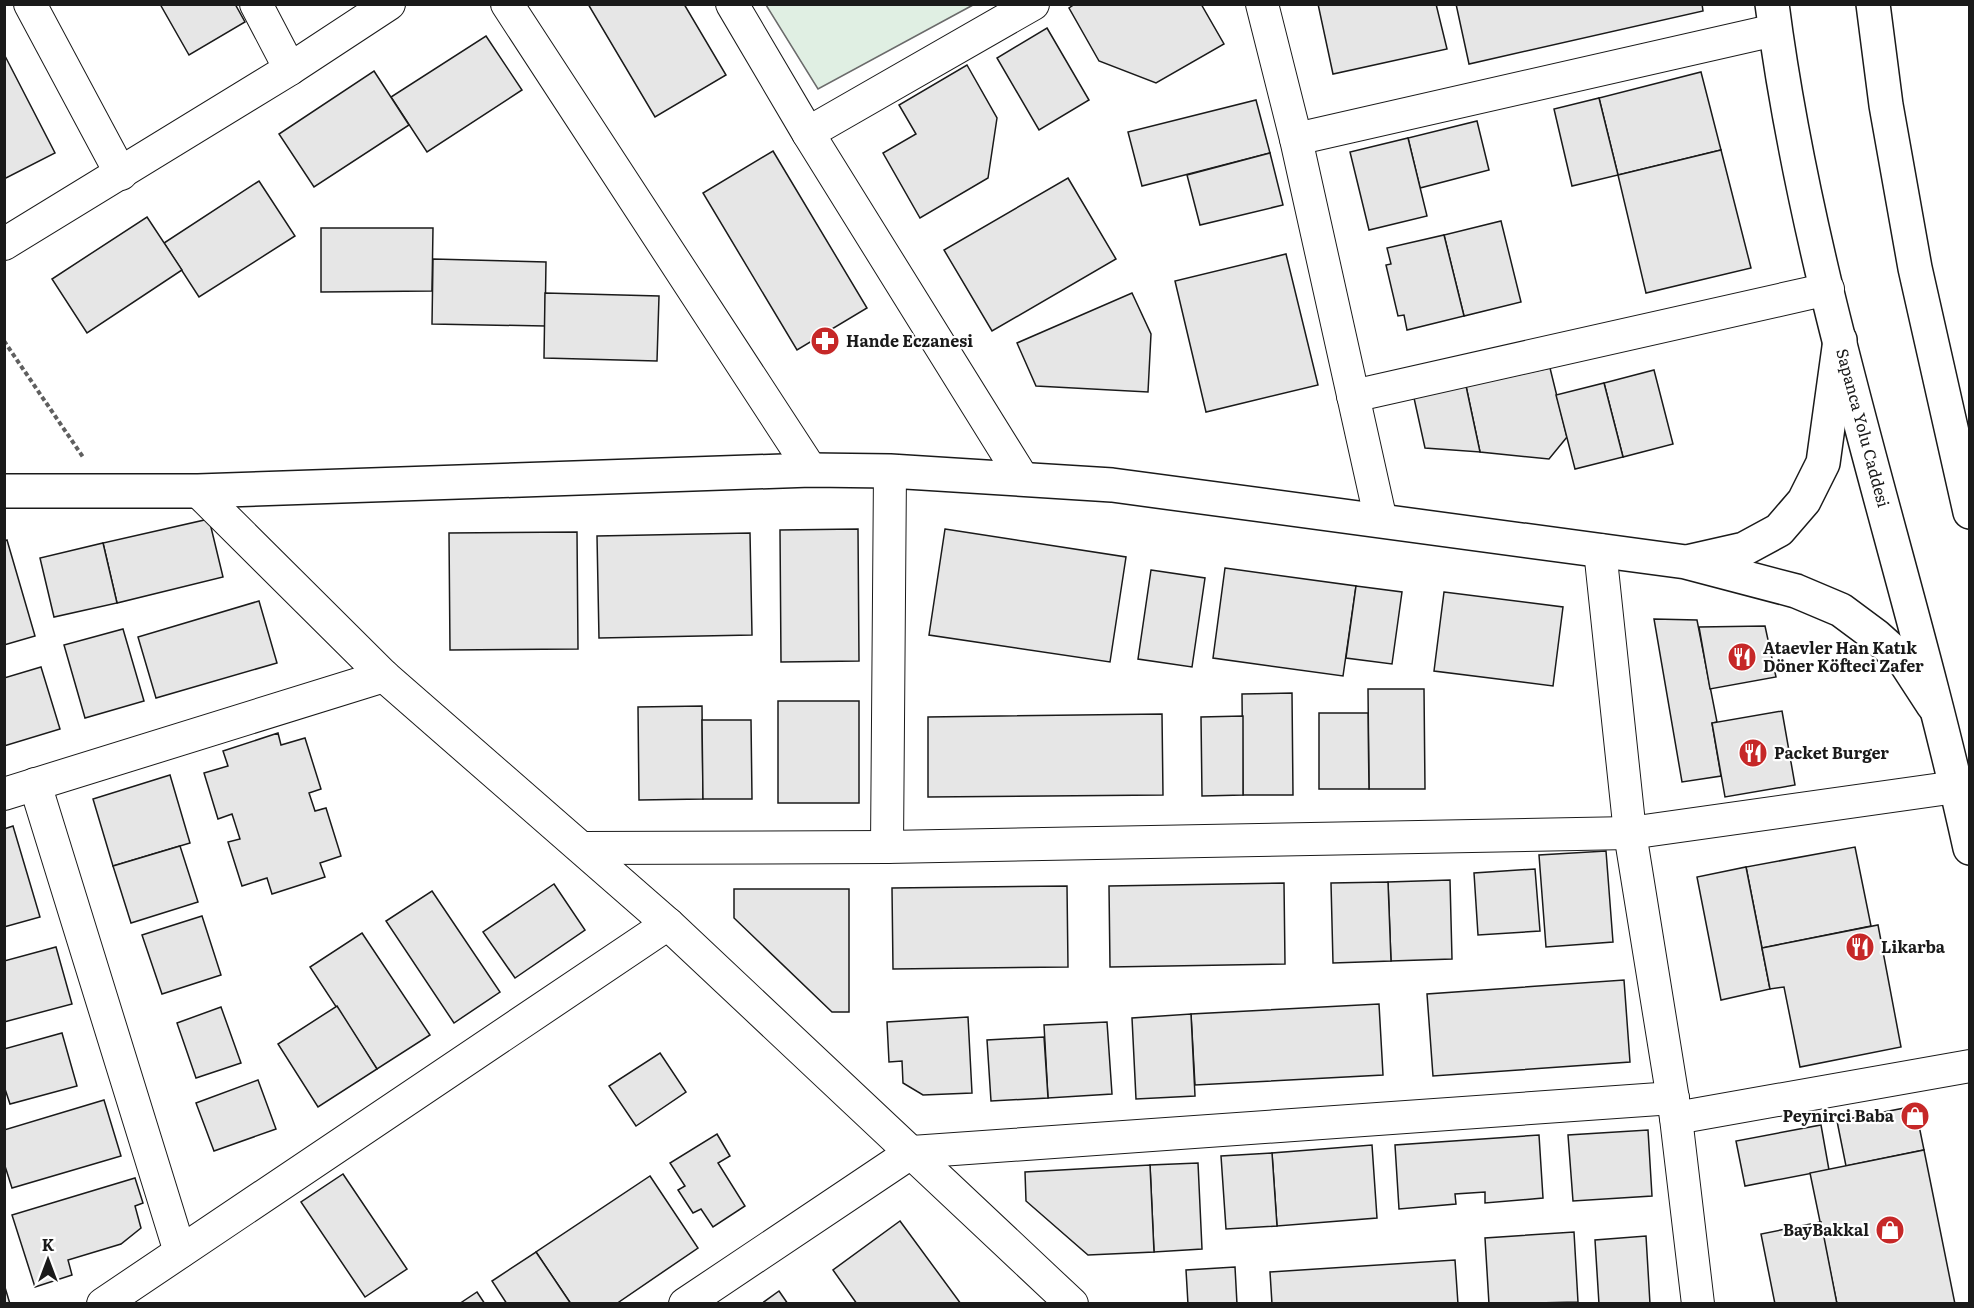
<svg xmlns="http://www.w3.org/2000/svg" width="1974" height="1308" viewBox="0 0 1974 1308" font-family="Literata,serif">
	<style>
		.green { fill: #e0efe3; stroke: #6a6a6a; stroke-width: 1.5 }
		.building { fill: #e6e6e6; stroke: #1a1a1a; stroke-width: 1.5 }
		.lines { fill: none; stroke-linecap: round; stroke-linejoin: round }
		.street-casing { stroke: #1a1a1a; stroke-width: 34 }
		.secondary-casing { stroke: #1a1a1a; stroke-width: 36 }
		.highway-casing { stroke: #1a1a1a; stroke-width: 36 }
		.path { stroke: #5f5f5f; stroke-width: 4; stroke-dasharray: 4.5 3; stroke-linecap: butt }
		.street { stroke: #fff; stroke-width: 32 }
		.secondary { stroke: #fff; stroke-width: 33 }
		.highway { stroke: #fff; stroke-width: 33 }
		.labels { text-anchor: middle; stroke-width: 4.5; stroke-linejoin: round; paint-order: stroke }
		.poi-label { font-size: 16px; font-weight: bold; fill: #1a1a1a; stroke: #fff; text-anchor: start }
		.street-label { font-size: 16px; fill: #1a1a1a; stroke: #fff }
	</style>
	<rect width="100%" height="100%" fill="#fff"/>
	<!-- green -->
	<path class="green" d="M766,5h207l-155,84z"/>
	<!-- building -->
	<g class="building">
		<path d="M160,4h75l10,18 -56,33z"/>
		<path d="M588,4h96l42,71 -71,42z"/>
		<path d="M1075,4h126l23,40 -68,39 -57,-22 -30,-53z"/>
		<path d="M1318,4h118l11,45 -114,25z"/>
		<path d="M1456,4h246l1,7 -234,53z"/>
		<path d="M1047,28l42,72 -50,30 -42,-72z"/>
		<path d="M486,36l36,54 -95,62 -36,-55z"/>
		<path d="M4,54l51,99 -51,26z"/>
		<path d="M967,65l30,53 -9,60 -68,40 -37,-65 33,-19 -17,-29z"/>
		<path d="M374,71l35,54 -95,62 -35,-53z"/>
		<path d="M1701,72l20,78 -103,25 -19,-77z"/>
		<path d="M1599,98l19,77 -46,11 -18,-77z"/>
		<path d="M1256,100l14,53 -128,33 -14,-54z"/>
		<path d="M1477,121l12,49 -69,18 -12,-50z"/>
		<path d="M1408,138l19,78 -58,14 -19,-78z"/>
		<path d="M1721,150l30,118 -105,25 -28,-118z"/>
		<path d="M773,151l94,157 -70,42 -94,-157z"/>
		<path d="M1270,153l13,52 -83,20 -13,-50z"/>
		<path d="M1068,178l48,81 -124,72 -48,-81z"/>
		<path d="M259,181l36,55 -96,61 -35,-54z"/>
		<path d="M147,217l35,53 -95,63 -35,-54z"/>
		<path d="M1501,221l20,81 -57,14 -20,-81z"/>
		<path d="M321,228h112l-1,63 -111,1z"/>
		<path d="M1444,235l20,81 -57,14 -3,-15 -6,1 -12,-51 5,-1 -4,-16z"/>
		<path d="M1286,254l32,131 -112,27 -31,-131z"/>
		<path d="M433,259l113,3 -1,64 -113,-2z"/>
		<path d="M545,293l114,3 -2,65 -113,-3z"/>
		<path d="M1132,293l19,41 -3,58 -112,-6 -19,-43z"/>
		<path d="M1550,368l17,69 -18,22 -69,-7 -14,-66z"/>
		<path d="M1654,370l19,74 -50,13 -19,-74z"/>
		<path d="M1604,383l19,74 -48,12 -19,-74z"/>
		<path d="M1466,386l14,66 -55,-4 -11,-50z"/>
		<path d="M209,519l14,58 -106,26 -14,-60z"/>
		<path d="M858,529l1,132 -78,1 -1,-132z"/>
		<path d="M945,529l181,28 -16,105 -181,-27z"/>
		<path d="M577,532l1,117 -128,1 -1,-117z"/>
		<path d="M750,533l2,102 -153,3 -2,-102z"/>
		<path d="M7,540l28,96 -31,9v-104z"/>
		<path d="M103,543l14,60 -63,14 -14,-59z"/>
		<path d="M1225,568l131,18 -13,90 -130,-18z"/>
		<path d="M1151,570l54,8 -13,89 -54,-8z"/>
		<path d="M1356,586l46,6 -10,72 -46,-6z"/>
		<path d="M1444,592l119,15 -10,79 -119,-15z"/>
		<path d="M259,601l18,62 -121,35 -18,-61z"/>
		<path d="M1654,619l43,1 20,102 -5,1 9,53 -39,6z"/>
		<path d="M1765,626l11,51 -66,12 -11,-62z"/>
		<path d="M123,629l21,72 -59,17 -21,-73z"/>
		<path d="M41,667l19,62 -56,17v-68z"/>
		<path d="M1368,689h56l1,100h-56z"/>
		<path d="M1292,693l1,102h-50l-1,-101z"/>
		<rect x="778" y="701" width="81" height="102"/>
		<path d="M702,706l1,93 -64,1 -1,-93z"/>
		<path d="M1782,711l13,74 -70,12 -13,-74z"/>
		<path d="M1319,713h49l1,76h-50z"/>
		<path d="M1162,714l1,81 -235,2v-80z"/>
		<path d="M1243,716v79l-41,1 -1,-79z"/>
		<path d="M702,720h49l1,79h-49z"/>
		<path d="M278,733l3,12 24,-7 16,51 -12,4 6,18 11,-3 15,48 -21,7 5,14 -53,17 -5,-16 -25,8 -14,-44 12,-3 -8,-25 -14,5 -14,-46 24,-7 -5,-15z"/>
		<path d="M170,775l20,68 -77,23 -20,-67z"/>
		<path d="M13,826l27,91 -36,10v-98z"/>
		<path d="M180,846l18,56 -67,21 -18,-57z"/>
		<path d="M1855,847l16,79 -109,22 -16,-81z"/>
		<path d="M1606,851l7,91 -67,5 -7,-92z"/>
		<path d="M1746,867l24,122 -49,11 -24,-123z"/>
		<path d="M1535,869l5,62 -62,4 -4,-62z"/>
		<path d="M1450,880l2,79 -61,2 -3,-79z"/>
		<path d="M1388,882l3,79 -58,2 -2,-80z"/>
		<path d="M1284,883l1,81 -175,3 -1,-81z"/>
		<path d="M554,884l31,46 -70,48 -32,-46z"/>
		<path d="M1067,886l1,81 -175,2 -1,-81z"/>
		<path d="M734,889h115v123h-17l-98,-94z"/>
		<path d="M432,891l68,101 -46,31 -68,-102z"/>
		<path d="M202,916l19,59 -59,19 -20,-59z"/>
		<path d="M1878,925l23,122 -101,20 -16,-80 -14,2 -8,-41z"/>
		<path d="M362,933l68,102 -53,34 -67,-102z"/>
		<path d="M56,947l16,57 -68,18v-61z"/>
		<path d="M1624,980l6,82 -197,14 -6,-82z"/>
		<path d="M1379,1004l4,71 -188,10 -4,-71z"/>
		<path d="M337,1006l40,63 -59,38 -40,-63z"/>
		<path d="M221,1007l20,56 -45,15 -19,-55z"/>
		<path d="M1191,1014l4,82 -59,3 -4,-81z"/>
		<path d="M968,1017l4,76 -49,2 -20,-12 -1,-22 -13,1 -2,-40z"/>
		<path d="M1107,1022l5,72 -64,4 -4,-73z"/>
		<path d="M62,1033l15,53 -67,18 -6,-18v-37z"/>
		<path d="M1044,1037l4,61 -57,3 -4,-61z"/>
		<path d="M660,1053l26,39 -50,34 -27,-40z"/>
		<path d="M258,1080l18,49 -62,22 -18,-48z"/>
		<path d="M104,1100l17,56 -109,32 -8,-25v-33z"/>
		<path d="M1915,1106l9,44 -78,16 -9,-45z"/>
		<path d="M1821,1125l8,45 -84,16 -9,-45z"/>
		<path d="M1648,1130l4,66 -79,5 -5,-66z"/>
		<path d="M717,1134l13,22 -12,7 27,43 -32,21 -12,-18 -8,4 -15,-23 7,-4 -15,-23z"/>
		<path d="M1539,1135l4,63 -58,5v-11l-30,2 1,10 -57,5 -4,-64z"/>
		<path d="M1372,1145l5,73 -100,8 -5,-73z"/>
		<path d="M1924,1150l31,154h-118l-27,-131z"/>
		<path d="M1272,1153l5,73 -51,3 -5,-73z"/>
		<path d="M1198,1163l4,86 -48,3 -4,-87z"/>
		<path d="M1150,1165l4,87 -66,3 -62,-54 -1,-29z"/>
		<path d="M343,1174l64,95 -42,28 -64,-95z"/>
		<path d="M650,1176l48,72 -82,56h-45l-35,-52z"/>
		<path d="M135,1178l8,25 -8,3 6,22 -20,16 -53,16 4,15 -37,12 -23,-72z"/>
		<path d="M900,1221l61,83h-104l-24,-34z"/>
		<path d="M1821,1222l16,82h-62l-14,-70z"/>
		<path d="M1574,1232l4,70 -89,2 -4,-66z"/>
		<path d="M1646,1236l4,68h-51l-4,-64z"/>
		<path d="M536,1252l35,52h-64l-15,-23z"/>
		<path d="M1455,1260l3,44h-186l-2,-32z"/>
		<path d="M1235,1267l2,37h-49l-2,-34z"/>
		<path d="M4,1284l6,20h-6z"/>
		<path d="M779,1291l9,13h-27z"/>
		<path d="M477,1292l8,12h-26z"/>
	</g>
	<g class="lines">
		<!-- street casing -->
		<g class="street-casing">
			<g id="street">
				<path d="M30,4l91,170"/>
				<path d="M256,4l34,65"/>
				<path d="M507,4l304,466"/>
				<path d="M732,4l76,129 215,346"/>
				<path d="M1262,4l34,135 85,382"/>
				<path d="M808,133l225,-129"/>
				<path d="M1296,139l479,-109"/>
				<path d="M4,244l286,-175 99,-65"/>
				<path d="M1353,396l475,-107"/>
				<path d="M198,491l186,185 284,248 404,380"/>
				<path d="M1600,550l30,283 46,285 22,186"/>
				<path d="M35,784l145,468"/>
				<path d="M4,794l380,-118"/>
				<path d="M887,847l3,-376"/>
				<path d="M583,848l304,-1 743,-14 326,-46"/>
				<path d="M1676,1118l294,-52"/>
				<path d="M103,1304l565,-380"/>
				<path d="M685,1304l227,-152 761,-54"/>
			</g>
		</g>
		<!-- secondary casing -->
		<g class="secondary-casing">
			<g id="secondary">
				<path d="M4,491h194l613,-21 79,1 222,14 574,77 110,29 45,19 35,26 29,26 28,43"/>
				<path d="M1691,561l53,-12 35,-19 25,-29 19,-38 17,-123"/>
			</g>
		</g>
		<!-- highway casing -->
		<g class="highway-casing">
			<g id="highway">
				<path d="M1772,4c37,287 136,562 198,844"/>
				<path d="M1873,4l13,101 29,163 55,244"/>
			</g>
		</g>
		<!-- path -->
		<path class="path" d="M4,341l79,116"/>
		<!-- street -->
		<use href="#street" class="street"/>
		<!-- secondary -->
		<use href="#secondary" class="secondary"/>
		<!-- highway -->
		<use href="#highway" class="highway"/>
	</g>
	<!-- icons -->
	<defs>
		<g id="pharmacy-disc" transform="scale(1.5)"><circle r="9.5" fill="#c62828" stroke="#fff"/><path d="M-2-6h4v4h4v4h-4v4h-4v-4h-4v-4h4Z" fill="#fff"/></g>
		<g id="restaurant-disc" transform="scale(1.5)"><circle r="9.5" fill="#c62828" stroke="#fff"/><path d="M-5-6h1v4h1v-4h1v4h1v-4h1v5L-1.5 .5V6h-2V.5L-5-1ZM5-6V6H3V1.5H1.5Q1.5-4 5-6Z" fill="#fff"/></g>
		<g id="shop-disc" transform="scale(1.5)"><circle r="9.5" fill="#c62828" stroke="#fff"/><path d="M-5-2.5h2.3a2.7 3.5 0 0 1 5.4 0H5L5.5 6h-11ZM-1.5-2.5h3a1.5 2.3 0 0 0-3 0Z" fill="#fff"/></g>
	</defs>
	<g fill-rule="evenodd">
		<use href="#pharmacy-disc" x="825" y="341"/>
		<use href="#restaurant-disc" x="1742" y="657"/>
		<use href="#restaurant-disc" x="1753" y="753"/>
		<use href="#restaurant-disc" x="1860" y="947"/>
		<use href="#shop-disc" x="1915" y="1116"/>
		<use href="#shop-disc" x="1890" y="1230"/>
	</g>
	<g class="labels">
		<!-- poi labels -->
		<g class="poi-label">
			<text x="846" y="347">Hande Eczanesi</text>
			<text x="1763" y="654">Ataevler Han Katık<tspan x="1763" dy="18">Döner Köfteci Zafer</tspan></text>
			<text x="1774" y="759">Packet Burger</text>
			<text x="1881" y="953">Likarba</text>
			<text x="1894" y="1122" text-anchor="end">Peynirci Baba</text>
			<text x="1869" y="1236" text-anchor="end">BayBakkal</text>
		</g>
		<!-- street labels -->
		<g class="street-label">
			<text transform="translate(1863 428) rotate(75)" y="6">Sapanca Yolu Caddesi</text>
		</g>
	</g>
	<!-- border -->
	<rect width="1974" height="1308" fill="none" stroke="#1a1a1a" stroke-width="12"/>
	<!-- north arrow -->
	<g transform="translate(48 1260)" stroke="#ffffff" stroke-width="4.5" paint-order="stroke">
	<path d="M0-4.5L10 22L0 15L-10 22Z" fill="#1a1a1a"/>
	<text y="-9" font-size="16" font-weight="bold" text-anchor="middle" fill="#1a1a1a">K</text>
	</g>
</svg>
